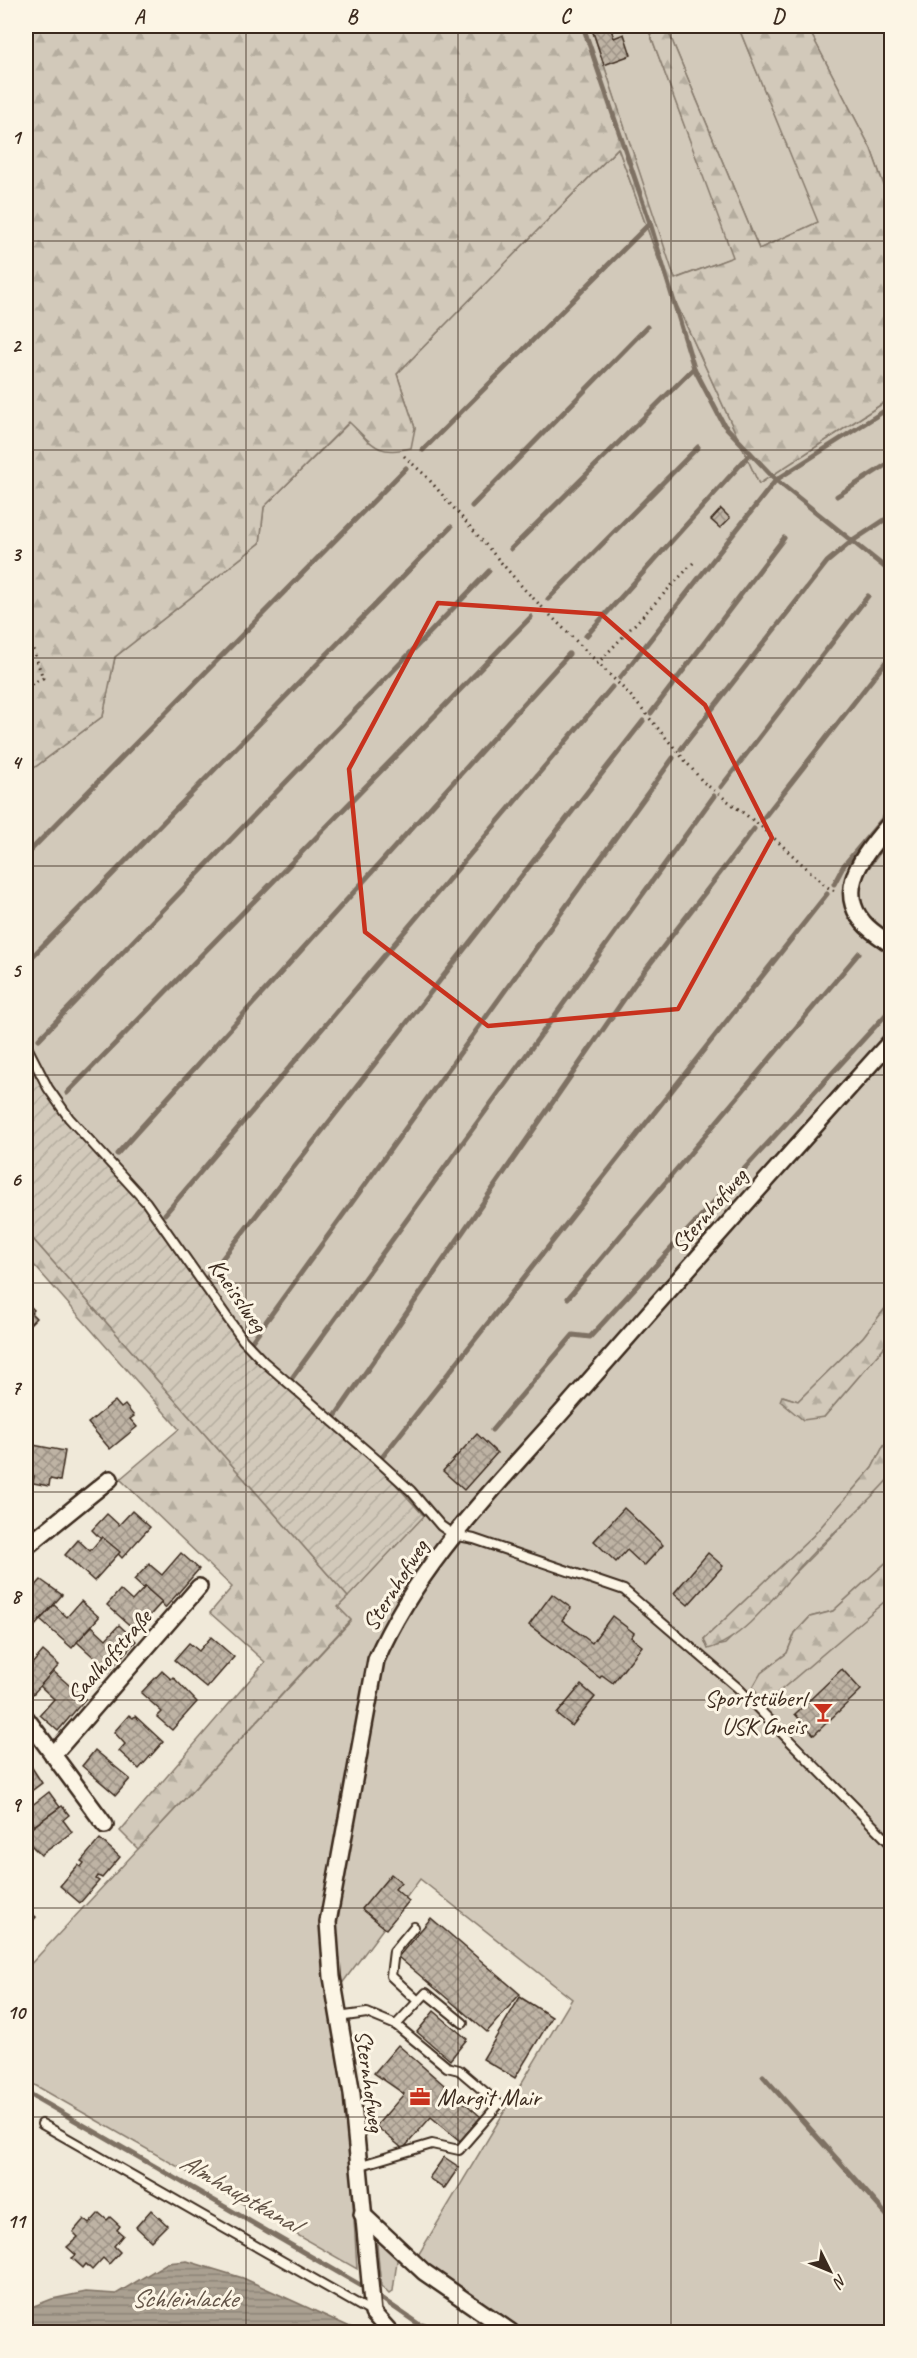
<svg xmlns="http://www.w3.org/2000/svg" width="917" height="2358" viewBox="0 0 917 2358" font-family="Caveat,sans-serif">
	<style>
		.grass { fill: #d2c9ba; stroke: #867a6c; stroke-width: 1.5 }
		.forest { fill: url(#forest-firs); stroke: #867a6c; stroke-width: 1.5 }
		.garden { fill: url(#garden-furrows); stroke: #867a6c; stroke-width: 1.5 }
		.water { fill: url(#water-rules); stroke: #7e7163; stroke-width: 1.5 }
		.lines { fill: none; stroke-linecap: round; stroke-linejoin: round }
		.stream { stroke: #7e7163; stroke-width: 5 }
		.building { fill: url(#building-cross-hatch); stroke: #3b2a1e; stroke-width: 1.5 }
		.service-casing { stroke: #3b2a1e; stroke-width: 12 }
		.minor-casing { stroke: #3b2a1e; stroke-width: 20 }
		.path { stroke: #3b2a1e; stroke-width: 3; stroke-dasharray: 1.5 4.5; stroke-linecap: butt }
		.service { stroke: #fcf5e5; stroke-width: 8 }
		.minor { stroke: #fcf5e5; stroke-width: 15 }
		.marked { fill: none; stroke: #c8321e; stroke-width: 4.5; stroke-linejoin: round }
		.grid { fill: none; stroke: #3b2a1e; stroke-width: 1.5; stroke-opacity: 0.55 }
		.labels { text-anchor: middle; stroke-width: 6; stroke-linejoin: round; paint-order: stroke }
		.street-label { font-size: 24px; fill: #3b2a1e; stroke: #fcf5e5 }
		.poi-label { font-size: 24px; fill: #3b2a1e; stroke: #fcf5e5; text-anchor: end }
		.water-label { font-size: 26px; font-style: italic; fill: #625346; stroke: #fcf5e5 }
		.neatline { fill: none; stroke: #3b2a1e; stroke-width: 2 }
		.grid-label { font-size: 20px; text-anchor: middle; font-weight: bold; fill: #3b2a1e }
	</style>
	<defs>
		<pattern id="forest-firs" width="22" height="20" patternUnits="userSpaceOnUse" patternTransform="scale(1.5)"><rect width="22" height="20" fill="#d2c9ba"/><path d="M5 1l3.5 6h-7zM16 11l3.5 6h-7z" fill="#b5ad9f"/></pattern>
		<pattern id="garden-furrows" width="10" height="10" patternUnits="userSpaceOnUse" patternTransform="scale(1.5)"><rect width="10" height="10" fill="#d2c9ba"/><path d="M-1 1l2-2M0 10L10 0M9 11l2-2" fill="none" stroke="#b5ad9f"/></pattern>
		<pattern id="water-rules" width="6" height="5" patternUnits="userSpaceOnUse" patternTransform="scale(1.5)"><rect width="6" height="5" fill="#aaa091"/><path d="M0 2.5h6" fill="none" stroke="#8c8376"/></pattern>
		<pattern id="building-cross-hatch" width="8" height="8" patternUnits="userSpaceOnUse" patternTransform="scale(1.5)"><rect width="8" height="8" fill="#beb3a4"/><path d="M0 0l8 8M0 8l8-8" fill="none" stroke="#9c9285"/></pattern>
	</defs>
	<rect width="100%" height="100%" fill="#f0e9d9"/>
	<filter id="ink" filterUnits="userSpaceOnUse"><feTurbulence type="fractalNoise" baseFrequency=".0167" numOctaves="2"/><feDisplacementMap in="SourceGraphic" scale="12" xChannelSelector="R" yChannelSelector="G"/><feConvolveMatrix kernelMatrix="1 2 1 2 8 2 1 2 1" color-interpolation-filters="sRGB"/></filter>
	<g filter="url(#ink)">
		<!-- grass -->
		<g class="grass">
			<path d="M591,26h61l-4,2 86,229 -60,22z"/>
			<path d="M666,26h72l81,196 -60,27z"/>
			<path d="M807,26h84v179l-20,-56z"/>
			<path d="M618,148l49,135 92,201 132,-86v903l-28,36 -65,64 -15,-5 41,21 67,-78v99l-7,7 -12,23 -59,68 -109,103 4,9 17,-4 166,-168v82l-58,53 -23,6 -15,16 -8,20 -26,20 46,-7 84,-70v736l-418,-1 9,-21 -65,-53 155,-258 -152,-120 -91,122 19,118 9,150 -331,-189v-111l325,-348 -13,-14 85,-91 -41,-47 -125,-108 -191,-243 -40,-62v-282l77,-58 12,-59 145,-114 4,-36 86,-85 18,20 47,-14 -18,-54z"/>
			<path d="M382,2240l16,13 -5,38 -4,3 -8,-8 -4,-41 1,-4z"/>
		</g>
		<!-- forest -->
		<g class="forest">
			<path d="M26,26h565l84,253 58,-22 -85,-229 18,-2 93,223 59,-27 -80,-196h69l64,123 20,56v193l-132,86 -92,-201 -49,-135 -221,226 18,54 -4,20c-36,8 -38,-4 -62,-26l-85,85 -4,36 -145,114 -12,59 -77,58z"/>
			<path d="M26,1231l322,366 -10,10 13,13 -213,229 -18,-18 145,-169 -55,-49 22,-26 -112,-108 59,-50 -153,-173z"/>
			<path d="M891,1301v38l-67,78 -21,3 -23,-19 2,-5 16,5 65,-64z"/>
			<path d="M891,1438v38c-25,29 -55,53 -82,81 -28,29 -61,81 -101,92l-4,-10 109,-103 59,-68 12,-23z"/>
			<path d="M891,1558v38l-116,99 -14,5 -8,-13 8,-14 26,-20 8,-20 15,-16 23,-6z"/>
		</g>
		<!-- garden -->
		<path class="garden" d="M26,1055l10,21 30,42 90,103 71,104 30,36 125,108 42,47 -76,81 -322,-366z"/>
		<!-- water -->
		<path class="water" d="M187,2261l56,17 118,54h-335v-23l26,-10 34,-7 30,2 51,-31z"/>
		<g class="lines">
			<!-- stream -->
			<g class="stream">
				<path d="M583,26l67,197 44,145 30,57 52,55 116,93"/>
				<path d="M423,450l227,-227"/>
				<path d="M837,496l55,-35"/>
				<path d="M472,506l175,-179"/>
				<path d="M511,549l183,-181"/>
				<path d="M548,599l150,-152"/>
				<path d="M586,636l164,-182"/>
				<path d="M620,678l156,-198 116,-74"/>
				<path d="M651,713l133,-175"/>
				<path d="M681,749l146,-187 24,-20 41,-27"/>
				<path d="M721,787l147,-191"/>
				<path d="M762,820l130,-166"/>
				<path d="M26,855l380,-387"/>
				<path d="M866,869l26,-35"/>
				<path d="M834,884l10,-19 48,-57"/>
				<path d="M26,963l425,-436"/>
				<path d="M39,1039l450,-468"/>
				<path d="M67,1093l464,-476"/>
				<path d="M117,1154l452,-500"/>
				<path d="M165,1214l447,-527"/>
				<path d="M207,1278l436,-557"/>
				<path d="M568,1298l291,-345"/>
				<path d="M252,1341l421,-583"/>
				<path d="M292,1378l422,-582"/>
				<path d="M336,1415l300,-433 118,-153"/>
				<path d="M492,1430l81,-95 17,2 302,-329"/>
				<path d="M383,1456l444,-562"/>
				<path d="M763,2076l129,145"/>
				<path d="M26,2092l341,197"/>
				<path d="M375,2294l55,38"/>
				<path d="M422,2325l29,7"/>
			</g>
		</g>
		<!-- building -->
		<g class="building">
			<path d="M602,26h8l4,12 10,-4 7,21 -27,10 -12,-36z"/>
			<path d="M721,509l9,9 -10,10 -9,-8z"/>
			<path d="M26,1302l8,8 -3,3 5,5 -10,10z"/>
			<path d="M115,1401l6,7 4,-3 9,11 -4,3 7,8 -27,22 -22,-26z"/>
			<path d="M477,1434l20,19 -33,37 -21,-19z"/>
			<path d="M28,1444l37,7 -5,30 -10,-2 -1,7 -16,-3 1,-7 -8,-1z"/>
			<path d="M624,1508l39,37 -19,21 -17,-16 -11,12 -22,-21z"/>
			<path d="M132,1511l18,16 -28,31 -20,-21 -1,2 -9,-9 15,-16 12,11z"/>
			<path d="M102,1537l18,15 -26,29 -29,-26 13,-15 12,11z"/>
			<path d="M181,1553l18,16 -34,39 -20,-21 -2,1 -9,-8 15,-16 13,11z"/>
			<path d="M708,1553l15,13 -35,39 -14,-12z"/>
			<path d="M41,1580l21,15 -28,32 -8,-8v-37l7,7z"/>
			<path d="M145,1587l17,15 -26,29 -29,-26 13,-15 12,11z"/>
			<path d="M552,1594l19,14 -9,12 30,23 20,-27 22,17 -3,4 11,9 -29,37 -11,-8 -2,3 -71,-53z"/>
			<path d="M81,1601l18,16 -27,31 -32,-28 14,-15 13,12z"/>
			<path d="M119,1625l17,16 -27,30 -32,-29 15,-16 14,13z"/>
			<path d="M211,1637l23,20 -27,31 -33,-28 15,-17 10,8z"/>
			<path d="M43,1651l16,14 -26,29 -7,-7v-16z"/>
			<path d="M842,1669l19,21 -47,45 -19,-21z"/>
			<path d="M53,1671l32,28 -27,32 -18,-16 14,-16 -14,-13z"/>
			<path d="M162,1671l9,8 2,-2 24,25 -25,28 -15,-13 5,-5 -21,-19z"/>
			<path d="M581,1685l14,12 -23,29 -15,-12z"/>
			<path d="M129,1715l4,3 2,-2 28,26 -24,27 -20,-18 6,-7 -11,-12z"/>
			<path d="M95,1750l35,29 -14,16 -34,-29z"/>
			<path d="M27,1760l15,23 -16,12v-34z"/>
			<path d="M49,1792l11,15 -26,19 -8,-11v-5z"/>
			<path d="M62,1806l7,9 -6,5 9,12 -31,23 -14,-14 3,-2 -4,-7z"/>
			<path d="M100,1839l20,18 -18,21 -4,-2 -2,3 3,2 -19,22 -20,-17 18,-21 3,2 3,-4 -3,-2z"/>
			<path d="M391,1874l10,8 -6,7 14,12 -23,28 -24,-20z"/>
			<path d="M26,1908l10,9 -10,11z"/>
			<path d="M431,1918l89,76 -33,38 -89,-75z"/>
			<path d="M520,1997l32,20 -37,61 -32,-19z"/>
			<path d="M434,2011l33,28 -17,21 -33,-28z"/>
			<path d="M398,2045l83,72 -21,24 -29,-24 -28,32 -27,-23 28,-32 -30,-21z"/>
			<path d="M444,2157l15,10 -15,22 -15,-11z"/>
			<path d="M151,2210l16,15 -16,16 -15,-14z"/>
			<path d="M99,2213l8,7 3,-3 10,9 -3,4 6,5 -9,11 6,6 -11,12 -6,-6 -11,12 -6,-6 -3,4 -11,-10 4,-3 -9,-8 11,-10 -5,-5 11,-13 5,5z"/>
		</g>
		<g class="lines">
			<!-- service casing -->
			<g class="service-casing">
				<g id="service">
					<path d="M26,1045l22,43 21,30 77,84 97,138 20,21 113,98 35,32 30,35 13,9 20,4 150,51 114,98 154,157"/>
					<path d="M414,1927l-20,24 -3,25 27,25"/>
					<path d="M338,2017l29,-4 29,12 51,42 12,3 40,34 -40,46 -27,-6 -74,22"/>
					<path d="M396,2025l30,-32 37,30"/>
					<path d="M42,2124l331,189"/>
				</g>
			</g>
			<!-- minor casing -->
			<g class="minor-casing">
				<g id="minor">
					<path d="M892,821c-23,28 -59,66 -29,101 7,9 19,16 29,23"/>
					<path d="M26,1547l84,-68"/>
					<path d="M26,1718l79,107"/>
					<path d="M53,1755l146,-168"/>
					<path d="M362,2214l62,58 87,60"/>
					<path d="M390,2332l-17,-19 -21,-219 -20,-117 -4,-55 48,-262c43,-99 123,-176 193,-256 107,-122 214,-243 323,-364"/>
				</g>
			</g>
			<!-- path -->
			<g class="path">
				<path d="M404,456l21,19 100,115 105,105 73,87 60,46 64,59 8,4"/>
				<path d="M597,664l97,-102"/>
				<path d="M26,687l17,-9 -16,-46"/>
			</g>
			<!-- service -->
			<use href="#service" class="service"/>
			<!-- minor -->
			<use href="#minor" class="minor"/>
		</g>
	</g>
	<!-- marked area -->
	<path class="marked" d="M438,603l163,11 104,91 67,133 -94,171 -190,17 -123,-94 -16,-163z"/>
	<!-- grid -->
	<path class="grid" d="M246,26v2306M458,26v2306M671,26v2306M26,241h866M26,450h866M26,658h866M26,866h866M26,1075h866M26,1283h866M26,1492h866M26,1700h866M26,1908h866M26,2117h866"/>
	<!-- icons -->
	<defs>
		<g id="bar-bare" transform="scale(1.62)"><path d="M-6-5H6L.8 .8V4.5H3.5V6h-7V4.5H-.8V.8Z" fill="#c8321e" stroke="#fcf5e5" stroke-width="2.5" paint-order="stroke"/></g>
		<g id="office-bare" transform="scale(1.62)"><path d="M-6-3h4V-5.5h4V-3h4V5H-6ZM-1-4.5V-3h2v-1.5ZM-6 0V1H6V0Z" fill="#c8321e" stroke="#fcf5e5" stroke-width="2.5" paint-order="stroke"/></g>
	</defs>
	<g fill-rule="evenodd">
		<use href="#bar-bare" x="823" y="1712"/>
		<use href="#office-bare" x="420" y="2097"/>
	</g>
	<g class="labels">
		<!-- street labels -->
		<g class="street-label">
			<text transform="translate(709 1210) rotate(-49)" y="8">Sternhofweg</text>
			<text transform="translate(238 1295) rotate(55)" y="8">Kneisslweg</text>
			<text transform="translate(395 1585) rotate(-58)" y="8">Sternhofweg</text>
			<text transform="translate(109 1656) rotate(-49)" y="8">Saalhofstraße</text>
			<text transform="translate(370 2081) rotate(82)" y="8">Sternhofweg</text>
		</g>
		<!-- poi labels -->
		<g class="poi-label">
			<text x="806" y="1706">Sportstüberl<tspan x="806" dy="28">USK Gneis</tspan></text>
			<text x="437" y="2105" text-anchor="start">Margit Mair</text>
		</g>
		<!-- water labels -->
		<g class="water-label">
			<text transform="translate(240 2192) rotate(30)" y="9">Almhauptkanal</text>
			<text x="184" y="2307">Schleinlacke</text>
		</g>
	</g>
	<!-- margin -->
	<rect width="917" height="2358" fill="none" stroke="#fcf5e5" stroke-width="66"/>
	<!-- north arrow -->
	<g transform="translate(830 2271) rotate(133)" stroke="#fcf5e5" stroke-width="4.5" paint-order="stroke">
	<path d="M0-4.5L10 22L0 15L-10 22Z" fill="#3b2a1e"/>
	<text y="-9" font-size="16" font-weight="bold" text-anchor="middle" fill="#3b2a1e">N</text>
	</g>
	<rect x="33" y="33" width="851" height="2292" class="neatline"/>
	<g class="grid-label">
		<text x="139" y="23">A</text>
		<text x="352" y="23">B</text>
		<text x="565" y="23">C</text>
		<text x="778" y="23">D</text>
		<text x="16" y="144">1</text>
		<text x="16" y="352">2</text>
		<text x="16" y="561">3</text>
		<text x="16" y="769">4</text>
		<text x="16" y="977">5</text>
		<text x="16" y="1186">6</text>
		<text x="16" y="1394">7</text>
		<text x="16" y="1603">8</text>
		<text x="16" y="1811">9</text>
		<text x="16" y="2019">10</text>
		<text x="16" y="2228">11</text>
	</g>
</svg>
